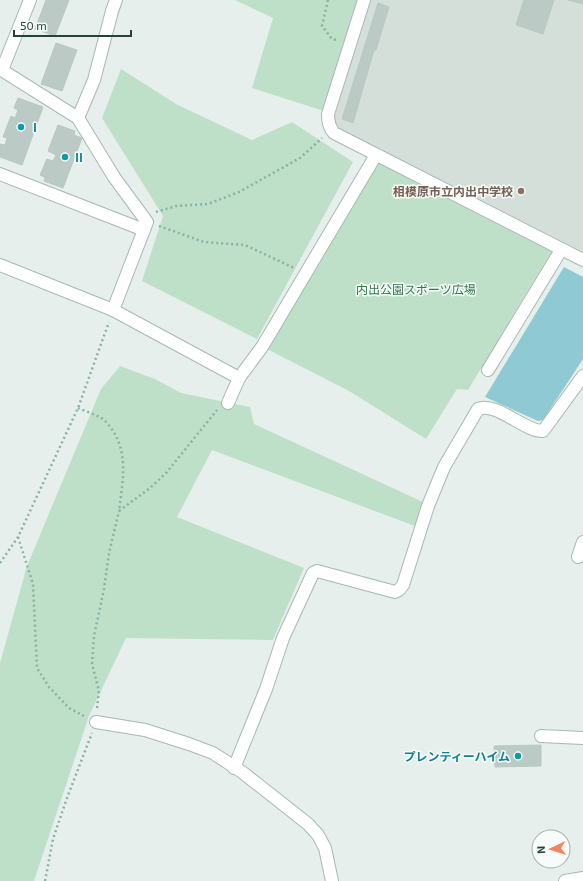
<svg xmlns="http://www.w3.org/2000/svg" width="583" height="881" font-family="'Exo 2','Noto Sans JP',sans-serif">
<rect width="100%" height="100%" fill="#e6efeb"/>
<polygon fill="#d4dfda" points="370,0 583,0 583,255 335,127 333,120"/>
<g fill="#bfe0c8">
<polygon points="235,0 358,0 324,111 252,88 273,18"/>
<polygon points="121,69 176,104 252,140 292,122 353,162 257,339 142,281 163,216 102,118"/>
<polygon points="380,160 552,251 468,390 457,389 426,439 349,391 267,349"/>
<polygon points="120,366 155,379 181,393 250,407 254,424 423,502 415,526 212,450 177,517 304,568 273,640 126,638 89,716 34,881 0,881 0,663 27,566 101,389"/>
</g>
<polygon fill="#8ec9d4" points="564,267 583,277 583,359 543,420 538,421 485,397"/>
<g fill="#bbcac4" stroke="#b8c9c2">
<polygon points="46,0 69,0 55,36 35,29"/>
<polygon points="524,0 554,0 543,34 516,25"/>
<polygon points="568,0 583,0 583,4"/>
<polygon points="378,3 389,7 376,50 374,50 353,123 342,119"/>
<polygon points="56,43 77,50 62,91 41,84"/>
<polygon points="18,98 43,107 22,165 0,157 0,144 5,145 7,138 3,137 11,116 15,118 18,110 14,108"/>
<polygon points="58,125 75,131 74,135 82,138 63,188 44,181 45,177 40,175 47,159 53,161 56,155 48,151"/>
<polygon points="541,745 541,766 495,767 494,746"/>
</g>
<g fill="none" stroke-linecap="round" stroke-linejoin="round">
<g stroke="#a8b8b2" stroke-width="14">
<g id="minor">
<path d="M364,0L328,114C328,122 329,127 334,133L583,260"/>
<polyline points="0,69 78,118 114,177 147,222 113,310"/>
<polyline points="2,70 30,0"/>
<polyline points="78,118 94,80 112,11 116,0"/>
<polyline points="0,174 144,230"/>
<polyline points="0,265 113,310 239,378"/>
<polyline points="488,370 561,250"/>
<polyline points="228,403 239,378 262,347 376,155"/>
<polyline points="578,557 583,542"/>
<polyline points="96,722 145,730 189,744 213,753 242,772 308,824 318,835 325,848 332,881"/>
<polyline points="541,736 583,738"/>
<path d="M234,768L266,689L283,638L313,573L317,571L395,592L399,590L403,585L428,506L444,467L478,409C496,401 525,432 543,431L583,376"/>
<polyline points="565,881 583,878"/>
</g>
</g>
<g stroke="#86b3a5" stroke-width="2.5" stroke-dasharray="2 3" stroke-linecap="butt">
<polyline points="328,0 322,26 332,39 337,40"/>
<polyline points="156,212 176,206 208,204 239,192 300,158 322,138"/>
<polyline points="159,226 204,242 245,245 294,268"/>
<path d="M78,408C86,412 100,415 106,422C130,448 123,479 119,511L150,488L167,472L217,410"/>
<polyline points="18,537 33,584 37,668 49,687 69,708 84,716"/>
<polyline points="0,563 18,537 78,408 109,322"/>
<polyline points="97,708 99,691 92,664 94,636 104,589 109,553 119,511"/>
<polyline points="45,881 53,839 67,798 92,733"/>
</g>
<use href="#minor" stroke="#fff" stroke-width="12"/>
</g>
<g fill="#0f9aa8" stroke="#f7fbf9" stroke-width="1.5">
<circle cx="21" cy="127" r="4"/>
<circle cx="65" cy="157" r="4"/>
<circle cx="518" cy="756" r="4"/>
</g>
<circle fill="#8d6e63" stroke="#f7fbf9" stroke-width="1.5" cx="521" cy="191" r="4"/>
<g text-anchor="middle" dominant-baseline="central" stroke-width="3" stroke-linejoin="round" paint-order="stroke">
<g font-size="12" font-weight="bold" fill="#0d838f" stroke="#f7fbf9" text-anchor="start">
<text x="29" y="127">Ⅰ</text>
<text x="73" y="157">Ⅱ</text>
<text x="510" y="756" text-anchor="end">プレンティーハイム</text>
</g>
<g font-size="12" font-weight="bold" fill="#785e54" stroke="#f7fbf9" text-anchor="end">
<text x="513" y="191">相模原市立内出中学校</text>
</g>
<g font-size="12" fill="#2d7a4b" stroke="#f7fbf9">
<text x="416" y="289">内出公園スポーツ広場</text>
</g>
</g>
<g transform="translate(551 849) rotate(266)"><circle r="19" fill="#f7fbf9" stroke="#a3b1ad"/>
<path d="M0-3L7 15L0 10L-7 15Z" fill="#f4845f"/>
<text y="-6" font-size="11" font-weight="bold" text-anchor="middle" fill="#24423a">N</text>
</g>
<path d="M14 30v6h117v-6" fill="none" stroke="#24423a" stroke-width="2"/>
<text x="20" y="30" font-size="12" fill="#24423a" stroke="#f7fbf9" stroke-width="3" paint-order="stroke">50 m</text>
</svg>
